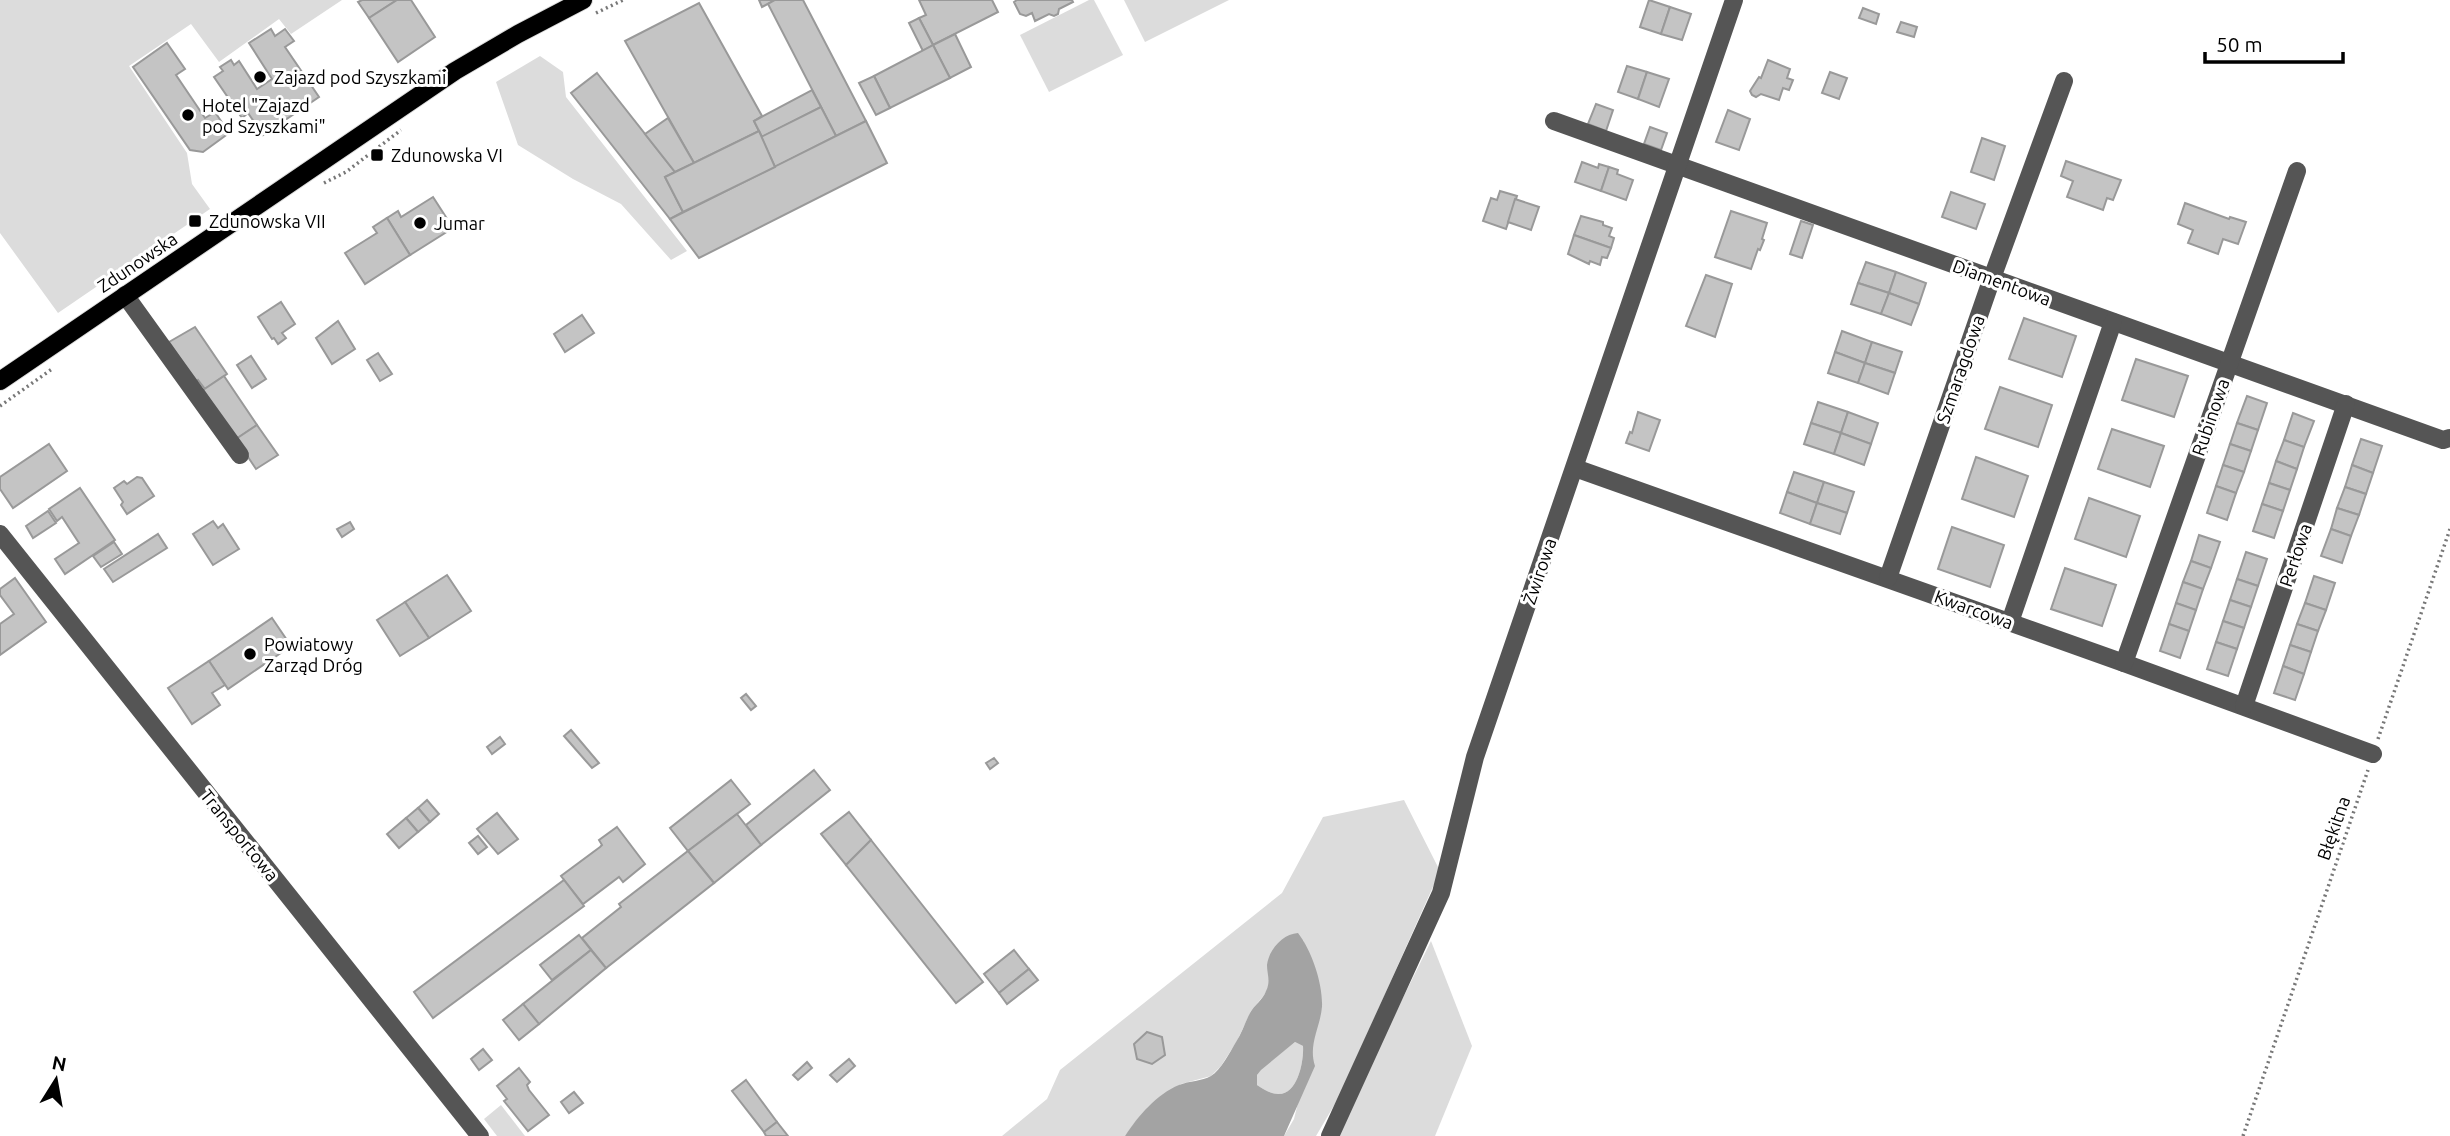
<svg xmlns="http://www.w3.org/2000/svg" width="2450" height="1136" font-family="Ubuntu,sans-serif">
<rect width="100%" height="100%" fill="#fff"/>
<g fill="#dcdcdc">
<polygon points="0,0 342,0 291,34 279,19 219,62 191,24 129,66 187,153 192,184 210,209 58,313 0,233"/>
<polygon points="1089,0 1094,0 1123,55 1049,92 1020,35"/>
<polygon points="1124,0 1229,0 1145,42"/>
<polygon points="540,56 563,72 566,97 687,251 671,260 621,204 573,179 518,145 496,82"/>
<polygon points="1404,800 1440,871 1339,1097 1316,1136 1284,1136 1294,1119 1322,1006 1318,979 1303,940 1269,975 1270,982 1265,994 1251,1011 1237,1041 1221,1066 1211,1076 1181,1084 1139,1117 1125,1136 1002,1136 1047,1099 1060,1070 1282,893 1323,817"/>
<polygon points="1431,941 1472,1046 1435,1136 1335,1136"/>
<path d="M1295,1042L1303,1046C1304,1060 1298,1095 1278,1094C1271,1094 1263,1089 1257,1085V1075L1261,1069Z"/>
<polygon points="501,1105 525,1136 497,1136 484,1119"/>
</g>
<path fill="#a3a3a3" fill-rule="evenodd" d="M1298,933C1312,951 1323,984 1322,1007C1320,1028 1308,1045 1315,1066L1284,1136H1125C1138,1116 1157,1094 1179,1085C1189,1081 1202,1081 1211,1076C1221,1070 1230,1052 1236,1042C1242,1033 1245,1022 1250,1013C1254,1005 1263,1000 1266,991C1271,981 1267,975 1267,965C1269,949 1283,934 1298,933ZM1295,1042L1303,1046C1304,1060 1298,1095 1278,1094C1271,1094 1263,1089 1257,1085V1075L1261,1070Z"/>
<g fill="#c4c4c4" stroke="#999" stroke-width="2">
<polygon points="362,0 397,0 369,18 358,2"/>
<polygon points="397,0 411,0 435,37 398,62 369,18"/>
<polygon points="759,0 775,0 762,7"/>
<polygon points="775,0 803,0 866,121 836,136 768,4"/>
<polygon points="919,0 992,0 998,12 933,45 919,18 926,15"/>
<polygon points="1017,0 1072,0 1073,2 1059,9 1058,14 1054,16 1049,14 1035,21 1032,13 1026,16 1020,14 1014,2"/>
<polygon points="1649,0 1670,7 1661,34 1640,27"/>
<polygon points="699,3 762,116 754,121 759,131 694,163 625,41"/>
<polygon points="1670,7 1691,14 1682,40 1661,34"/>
<polygon points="1863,8 1879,14 1876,24 1859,18"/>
<polygon points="919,18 933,45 923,51 909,23"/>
<polygon points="1901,22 1917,27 1914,37 1897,32"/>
<polygon points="271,29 275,36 285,29 294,41 285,47 319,97 263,135 248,113 242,118 214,77 223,71 220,67 231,60 234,65 239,61 257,89 272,79 249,43"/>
<polygon points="955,34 971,67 950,78 933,45"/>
<polygon points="167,43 185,69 176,75 205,118 215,112 229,133 203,152 190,150 133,67"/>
<polygon points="933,45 950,78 890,108 874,76"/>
<polygon points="1768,60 1790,69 1787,78 1793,80 1789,90 1783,88 1779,100 1761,94 1756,97 1752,95 1750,91 1759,77 1761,78"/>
<polygon points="1627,66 1647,72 1638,99 1618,92"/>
<polygon points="1647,72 1669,79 1659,107 1638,99"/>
<polygon points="1830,72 1847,78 1839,99 1822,93"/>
<polygon points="597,73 675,172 665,177 683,212 670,219 571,93"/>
<polygon points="874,76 890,108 876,115 859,83"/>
<polygon points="812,90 821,107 762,137 754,121"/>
<polygon points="1596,104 1613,110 1606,131 1588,124"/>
<polygon points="821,107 836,136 775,167 761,137"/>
<polygon points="1728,110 1750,119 1739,150 1716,142"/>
<polygon points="668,118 694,163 675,172 645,134"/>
<polygon points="866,121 887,163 699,258 670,219"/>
<polygon points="1650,127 1667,133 1661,150 1644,144"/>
<polygon points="759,131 775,167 683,212 665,177"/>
<polygon points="1982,138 2005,146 1994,180 1971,172"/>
<polygon points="2066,161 2121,180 2113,200 2107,198 2103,210 2067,197 2073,181 2061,176"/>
<polygon points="1582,162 1598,168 1599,164 1609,167 1601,191 1575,182"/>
<polygon points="1609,167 1618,170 1617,174 1633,180 1626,200 1601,191"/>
<polygon points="1500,191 1517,196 1506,229 1483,221 1491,198 1497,200"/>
<polygon points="1951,192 1985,204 1976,229 1942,217"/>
<polygon points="433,197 453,228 410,255 387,218 398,211 401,217"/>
<polygon points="1515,199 1539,207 1531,230 1508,222"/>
<polygon points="2185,203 2229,219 2230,217 2246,222 2238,244 2223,239 2218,254 2188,243 2193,230 2178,224"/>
<polygon points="1731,211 1767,223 1762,239 1764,240 1760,250 1758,249 1751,269 1715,257"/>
<polygon points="1581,216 1603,222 1603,225 1612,228 1609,236 1614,238 1611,248 1574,235"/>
<polygon points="387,218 410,255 365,284 345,253 377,233 373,227"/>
<polygon points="1801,221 1813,225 1802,258 1790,254"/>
<polygon points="1574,235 1611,248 1607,258 1602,257 1600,265 1590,261 1589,264 1568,254"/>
<polygon points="1866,262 1896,272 1889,293 1858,283"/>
<polygon points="1896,272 1926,283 1919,304 1889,293"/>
<polygon points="1706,275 1732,284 1715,337 1686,326"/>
<polygon points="1858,283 1889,293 1881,314 1851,304"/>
<polygon points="1889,293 1919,304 1911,325 1881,314"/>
<polygon points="281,302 295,324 282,333 286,338 278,344 274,338 272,339 258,317"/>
<polygon points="582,315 594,333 565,352 554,334"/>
<polygon points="2024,318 2076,336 2062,377 2009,359"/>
<polygon points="338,321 355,349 332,364 316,338"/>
<polygon points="195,327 227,374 205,389 198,380 196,382 169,342"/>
<polygon points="1842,331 1872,342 1865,363 1835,352"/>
<polygon points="1872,342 1902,352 1895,373 1865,363"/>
<polygon points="1835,352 1865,363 1858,383 1828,373"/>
<polygon points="378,353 392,374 380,381 367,360"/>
<polygon points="251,356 266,379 252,388 237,365"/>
<polygon points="2136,359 2188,376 2174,417 2122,400"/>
<polygon points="1865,363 1895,373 1888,394 1858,383"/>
<polygon points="224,376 257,425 236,439 203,390"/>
<polygon points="2000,387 2052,405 2038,447 1985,429"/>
<polygon points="2247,396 2267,403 2258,430 2237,423"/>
<polygon points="1818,402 1848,412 1841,433 1811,423"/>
<polygon points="1638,412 1660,420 1649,451 1626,443 1630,432 1632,433"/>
<polygon points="1848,412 1878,423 1871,444 1841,433"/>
<polygon points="2293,413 2314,421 2304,447 2284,440"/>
<polygon points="1811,423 1841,433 1834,454 1804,444"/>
<polygon points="2237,423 2258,430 2251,451 2230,444"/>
<polygon points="257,425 278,455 256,469 236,439"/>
<polygon points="2112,429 2164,446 2150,487 2098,469"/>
<polygon points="1841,433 1871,444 1864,465 1834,454"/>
<polygon points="2361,439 2382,446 2373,473 2352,465"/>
<polygon points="2284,440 2304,447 2297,469 2276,461"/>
<polygon points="49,444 67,471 13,508 0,489 0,477"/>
<polygon points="2230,444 2251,451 2244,472 2223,465"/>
<polygon points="1976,457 2028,476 2014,517 1962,499"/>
<polygon points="2276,461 2297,469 2290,490 2269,483"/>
<polygon points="2223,465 2244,472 2236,493 2216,486"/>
<polygon points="2352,465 2373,473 2366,494 2345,487"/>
<polygon points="1794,472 1824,482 1817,503 1787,492"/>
<polygon points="137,477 142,478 154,496 127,514 121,505 123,502 114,488 124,481 127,484"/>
<polygon points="1824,482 1854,492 1847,513 1817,503"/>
<polygon points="2269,483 2290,490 2283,511 2262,504"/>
<polygon points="2216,486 2236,493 2227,520 2207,513"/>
<polygon points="2345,487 2366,494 2359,515 2337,508"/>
<polygon points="80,488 115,540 65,574 55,559 79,543 62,517 57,521 49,509"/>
<polygon points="1787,492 1817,503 1810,524 1780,513"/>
<polygon points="2089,498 2140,516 2126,557 2075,539"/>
<polygon points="1817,503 1847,513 1840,534 1810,524"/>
<polygon points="2262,504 2283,511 2274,538 2253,531"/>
<polygon points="2337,508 2359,515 2351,536 2331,529"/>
<polygon points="48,511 56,523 33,538 26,526"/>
<polygon points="213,521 218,528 223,524 239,549 213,565 193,534"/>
<polygon points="350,522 354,529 342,537 337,529"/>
<polygon points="1952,527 2004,545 1990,587 1938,569"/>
<polygon points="2331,529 2351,536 2342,563 2321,556"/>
<polygon points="158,534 167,548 113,582 104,569"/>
<polygon points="2199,535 2220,542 2211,568 2191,561"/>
<polygon points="114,542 122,554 101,567 93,556"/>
<polygon points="2246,552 2267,559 2258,586 2237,579"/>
<polygon points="2191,561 2211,568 2203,589 2183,582"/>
<polygon points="2065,568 2116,585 2102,626 2051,609"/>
<polygon points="447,575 471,611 429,638 405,602"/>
<polygon points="2314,576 2335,583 2326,610 2305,603"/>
<polygon points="15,578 46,622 0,655 0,624 14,614 0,595 0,589"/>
<polygon points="2237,579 2258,586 2251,607 2230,600"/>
<polygon points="2183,582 2203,589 2196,610 2176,603"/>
<polygon points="2230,600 2251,607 2244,628 2223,621"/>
<polygon points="405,602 429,638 400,656 377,620"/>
<polygon points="2176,603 2196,610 2189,631 2169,624"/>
<polygon points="2305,603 2326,610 2318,631 2297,624"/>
<polygon points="272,618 291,646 228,689 209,661"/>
<polygon points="2223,621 2244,628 2237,649 2216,642"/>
<polygon points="2169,624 2189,631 2180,658 2160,651"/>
<polygon points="2297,624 2318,631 2311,652 2290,645"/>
<polygon points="2216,642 2237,649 2228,676 2207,669"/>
<polygon points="2290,645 2311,652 2304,674 2283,666"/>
<polygon points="209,661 225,685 212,693 220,705 192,724 168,688"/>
<polygon points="2283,666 2304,674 2295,700 2274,693"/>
<polygon points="746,694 756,706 751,710 741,698"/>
<polygon points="571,730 599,763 592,768 564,736"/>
<polygon points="500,737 505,744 492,754 487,747"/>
<polygon points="994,758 998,763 990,769 986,763"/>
<polygon points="814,770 830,790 761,845 746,825"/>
<polygon points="731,780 750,804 688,851 670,828"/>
<polygon points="427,800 439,814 430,822 418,808"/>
<polygon points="418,808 430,822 418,832 406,818"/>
<polygon points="849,812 871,840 846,865 821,834"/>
<polygon points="497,813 518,839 498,854 477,829"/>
<polygon points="737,814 761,845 714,883 688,851"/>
<polygon points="406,818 418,832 399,848 387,834"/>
<polygon points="617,827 645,864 623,882 619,877 583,904 561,876 600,847 602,845 599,840"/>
<polygon points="478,836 487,847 478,854 469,843"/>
<polygon points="871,840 983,982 956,1003 846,865"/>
<polygon points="688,851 714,883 606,968 582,938 621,907 619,904"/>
<polygon points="564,880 584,906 433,1018 414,992"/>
<polygon points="579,935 591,950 552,980 540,965"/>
<polygon points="591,950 606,968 539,1024 523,1004"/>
<polygon points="1014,950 1029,969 999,993 984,974"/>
<polygon points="1029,969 1038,980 1007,1004 999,993"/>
<polygon points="523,1004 539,1024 519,1040 503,1020"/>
<polygon points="1147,1032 1162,1037 1165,1055 1152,1064 1137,1059 1134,1044"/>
<polygon points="483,1049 492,1060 479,1070 471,1059"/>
<polygon points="849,1059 855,1066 837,1082 830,1075"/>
<polygon points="807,1062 812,1068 798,1080 793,1075"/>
<polygon points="519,1068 530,1082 527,1085 529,1090 549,1115 528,1131 504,1101 507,1099 497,1086"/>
<polygon points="746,1080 777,1122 764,1132 732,1091"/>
<polygon points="574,1092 583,1103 569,1113 561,1102"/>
<polygon points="777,1122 788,1136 766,1136 764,1132"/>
</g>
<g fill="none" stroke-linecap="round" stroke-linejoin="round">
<g stroke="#dbdbdb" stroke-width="20">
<polyline id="major" points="0,381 455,71 518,34 583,0"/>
</g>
<g stroke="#777" stroke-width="3.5" stroke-dasharray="2 3.5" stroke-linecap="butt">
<polyline points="596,13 623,0"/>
<polyline points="324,183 346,172 401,130"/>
<polyline points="0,406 52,369"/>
<polyline points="2378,739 2450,529"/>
<polyline points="2243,1136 2368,770"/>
</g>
<g stroke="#555" stroke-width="18">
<polyline points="1554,121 2443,440 2450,438"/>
<polyline points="125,295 240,455"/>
<polyline points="1575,468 2124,663 2373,754"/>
<polyline points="0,534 480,1136"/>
<polyline points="1888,578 1992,278 2064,81"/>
<polyline points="2010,622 2113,322"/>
<polyline points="2124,663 2297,171"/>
<polyline points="2244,706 2346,404"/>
<polyline points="1330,1136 1441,893 1475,757 1734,0"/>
</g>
<use href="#major" stroke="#000" stroke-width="18"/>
</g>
<g fill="#000" stroke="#fff" stroke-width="2.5">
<circle cx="260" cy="77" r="7"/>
<circle cx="188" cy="115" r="7"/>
<rect x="370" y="148" width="14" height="14" rx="3.5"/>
<rect x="188" y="214" width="14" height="14" rx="3.5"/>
<circle cx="420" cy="223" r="7"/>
<circle cx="250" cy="654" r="7"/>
</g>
<g text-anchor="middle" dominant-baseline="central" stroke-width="6" stroke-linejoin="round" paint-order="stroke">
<g font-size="18" fill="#000" stroke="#fff" text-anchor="start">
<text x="274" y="77">Zajazd pod Szyszkami</text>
<text x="202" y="105">Hotel "Zajazd<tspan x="202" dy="21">pod Szyszkami"</tspan></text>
<text x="391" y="155">Zdunowska VI</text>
<text x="209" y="221">Zdunowska VII</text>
<text x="434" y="223">Jumar</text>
<text x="264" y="644">Powiatowy<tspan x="264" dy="21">Zarząd Dróg</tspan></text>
</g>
<g font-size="18" fill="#000" stroke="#fff">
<text transform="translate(137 262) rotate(-34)">Zdunowska</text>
<text transform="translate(2002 282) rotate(20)">Diamentowa</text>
<text transform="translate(1960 369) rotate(-71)">Szmaragdowa</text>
<text transform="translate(2210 417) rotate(-71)">Rubinowa</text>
<text transform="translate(2295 555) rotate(-71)">Perłowa</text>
<text transform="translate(1539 571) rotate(-71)">Żwirowa</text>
<text transform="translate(1974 609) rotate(20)">Kwarcowa</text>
<text transform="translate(2333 828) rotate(-71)">Błękitna</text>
<text transform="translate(240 835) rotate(51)">Transportowa</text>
</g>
</g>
<g transform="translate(56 1080) rotate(11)" stroke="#ffffff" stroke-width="5" paint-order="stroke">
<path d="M0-5L12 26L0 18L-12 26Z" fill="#000000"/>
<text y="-10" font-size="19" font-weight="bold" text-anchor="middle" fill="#000000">N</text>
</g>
<path d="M2205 52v10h138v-10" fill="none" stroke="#000000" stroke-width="3.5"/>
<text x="2216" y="52" font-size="21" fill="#000000" stroke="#ffffff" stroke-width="5" paint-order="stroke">50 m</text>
</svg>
